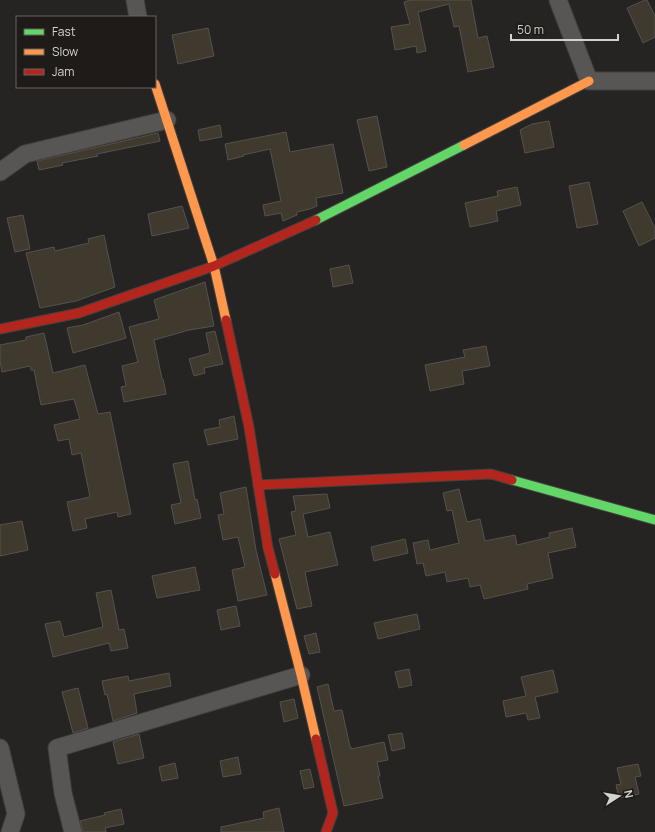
<svg xmlns="http://www.w3.org/2000/svg" width="655" height="832" font-family="Manrope,sans-serif">
<rect width="100%" height="100%" fill="#262422"/>
<g fill="#40392e" stroke="#545250">
<polygon points="410,0 471,0 478,38 487,36 494,67 468,72 459,26 454,27 449,4 418,12 426,51 417,53 416,46 395,50 391,27 410,24 404,2"/>
<polygon points="645,0 647,0 655,16 655,37 643,43 627,8"/>
<polygon points="208,28 214,56 178,64 172,35"/>
<polygon points="377,116 387,167 369,171 357,120"/>
<polygon points="549,121 554,147 525,153 520,130 532,124"/>
<polygon points="220,125 222,137 200,141 198,130"/>
<polygon points="286,132 290,152 333,144 343,193 316,198 317,206 310,209 297,212 297,215 283,221 281,213 265,216 263,205 281,201 270,149 243,155 244,156 228,160 225,144"/>
<polygon points="158,133 160,141 97,154 98,156 62,163 63,165 39,170 37,161"/>
<polygon points="589,182 598,224 577,228 569,186"/>
<polygon points="517,187 521,205 496,211 498,221 470,227 465,203 498,196 497,191"/>
<polygon points="642,202 655,228 655,238 639,246 623,211"/>
<polygon points="182,206 189,228 152,236 148,214"/>
<polygon points="23,215 30,249 15,252 7,218"/>
<polygon points="104,235 115,287 76,301 40,308 26,253 54,247 55,251 89,243 88,239"/>
<polygon points="349,265 353,283 333,287 330,269"/>
<polygon points="205,282 214,326 189,330 154,340 162,379 163,379 166,394 124,402 121,387 126,386 122,366 138,362 129,327 159,319 154,300"/>
<polygon points="119,312 126,338 73,353 67,328 83,325"/>
<polygon points="215,331 223,364 204,368 205,373 194,376 189,359 210,353 206,333"/>
<polygon points="44,333 53,373 85,365 98,414 110,412 131,514 118,517 117,512 85,519 87,528 73,531 67,502 90,497 81,453 72,455 69,439 58,441 54,425 80,419 74,399 41,405 34,370 31,370 30,366 2,372 0,361 0,345 26,340 26,337"/>
<polygon points="486,346 490,366 462,371 464,384 430,391 425,365 465,357 463,350"/>
<polygon points="234,416 238,439 208,445 204,430 220,427 219,420"/>
<polygon points="188,461 195,500 197,499 201,518 175,524 171,505 181,503 173,464"/>
<polygon points="246,487 256,550 267,595 238,601 232,570 245,567 238,537 223,540 218,515 224,514 220,493"/>
<polygon points="459,489 467,522 480,519 485,541 515,535 517,545 550,537 549,533 572,528 576,547 548,553 553,578 527,584 528,589 484,599 480,585 470,587 468,578 447,582 445,572 426,576 423,563 417,564 413,543 428,540 430,550 459,543 452,510 447,511 443,493"/>
<polygon points="327,494 330,508 303,514 308,537 330,532 338,565 305,572 312,606 297,609 279,539 296,535 291,512 296,511 293,496"/>
<polygon points="22,521 28,550 0,556 0,525"/>
<polygon points="405,539 408,553 374,561 371,547"/>
<polygon points="195,567 200,590 157,598 152,576"/>
<polygon points="111,590 119,630 124,629 128,648 111,651 109,643 53,657 45,624 60,621 64,637 103,627 96,593"/>
<polygon points="236,606 240,626 221,630 217,610"/>
<polygon points="417,614 420,629 378,639 374,623"/>
<polygon points="316,633 320,652 309,654 304,636"/>
<polygon points="409,669 412,685 399,688 395,672"/>
<polygon points="553,670 558,692 535,697 540,718 528,720 526,713 506,717 503,701 526,696 521,677"/>
<polygon points="169,673 171,686 134,694 137,713 113,721 107,694 105,695 102,681 128,676 129,681"/>
<polygon points="328,684 334,711 342,710 350,747 351,747 351,749 384,742 388,760 377,762 380,776 378,776 383,798 344,806 317,687"/>
<polygon points="78,688 88,728 73,733 62,692"/>
<polygon points="294,699 298,718 284,722 280,702"/>
<polygon points="402,733 405,748 392,751 388,735"/>
<polygon points="139,734 144,758 118,764 113,742"/>
<polygon points="238,757 241,774 223,777 220,761"/>
<polygon points="175,763 178,778 162,781 159,767"/>
<polygon points="638,764 641,776 635,777 639,794 619,798 616,785 621,784 617,768"/>
<polygon points="310,769 314,787 304,789 300,771"/>
<polygon points="279,808 284,832 221,832 221,827 264,818 263,812"/>
<polygon points="121,809 124,824 105,828 106,832 83,832 80,821 105,815 104,813"/>
</g>
<g fill="none" stroke-linecap="round" stroke-linejoin="round">
<g stroke="#42403f" stroke-width="19">
<g id="street">
<polyline points="135,0 138,17"/>
<polyline points="558,0 589,81 655,81"/>
<polyline points="0,172 25,154 167,120"/>
<polyline points="0,748 16,814 10,832"/>
<polyline points="73,832 63,793 57,748 301,675"/>
</g>
</g>
<g stroke="#42403f" stroke-width="11">
<g id="fast">
<polyline points="316,220 464,145"/>
<polyline points="512,480 655,520"/>
</g>
</g>
<g stroke="#42403f" stroke-width="11">
<g id="slow">
<polyline points="155,84 214,266 226,320"/>
<polyline points="464,145 589,81"/>
<polyline points="275,574 301,675 316,739"/>
</g>
</g>
<g stroke="#42403f" stroke-width="11">
<g id="jam">
<polyline points="226,320 249,427 268,548 275,574"/>
<polyline points="0,329 79,313 214,266 316,220"/>
<polyline points="258,485 491,474 512,480"/>
<polyline points="316,739 333,813 326,832"/>
</g>
</g>
<use href="#street" stroke="#575654" stroke-width="17"/>
<use href="#fast" stroke="#63d668" stroke-width="9"/>
<use href="#slow" stroke="#ff974d" stroke-width="9"/>
<use href="#jam" stroke="#b3261e" stroke-width="9"/>
</g>
<rect x="16" y="16" width="140" height="72" fill="#1e1b18" stroke="#666461"/>
<rect x="24" y="29" width="20" height="6" fill="#63d668" stroke="#666461"/>
<text x="52" y="36" font-size="12" fill="#d3d2cf">Fast</text>
<rect x="24" y="49" width="20" height="6" fill="#ff974d" stroke="#666461"/>
<text x="52" y="56" font-size="12" fill="#d3d2cf">Slow</text>
<rect x="24" y="69" width="20" height="6" fill="#b3261e" stroke="#666461"/>
<text x="52" y="76" font-size="12" fill="#d3d2cf">Jam</text>
<g transform="translate(619 796) rotate(78)" stroke="#1e1b18" stroke-width="3" paint-order="stroke">
<path d="M0-3L7 15L0 10L-7 15Z" fill="#d3d2cf"/>
<text y="-6" font-size="11" font-weight="bold" text-anchor="middle" fill="#d3d2cf">N</text>
</g>
<path d="M511 34v6h107v-6" fill="none" stroke="#d3d2cf" stroke-width="2"/>
<text x="517" y="34" font-size="12" fill="#d3d2cf" stroke="#1e1b18" stroke-width="3" paint-order="stroke">50 m</text>
</svg>
